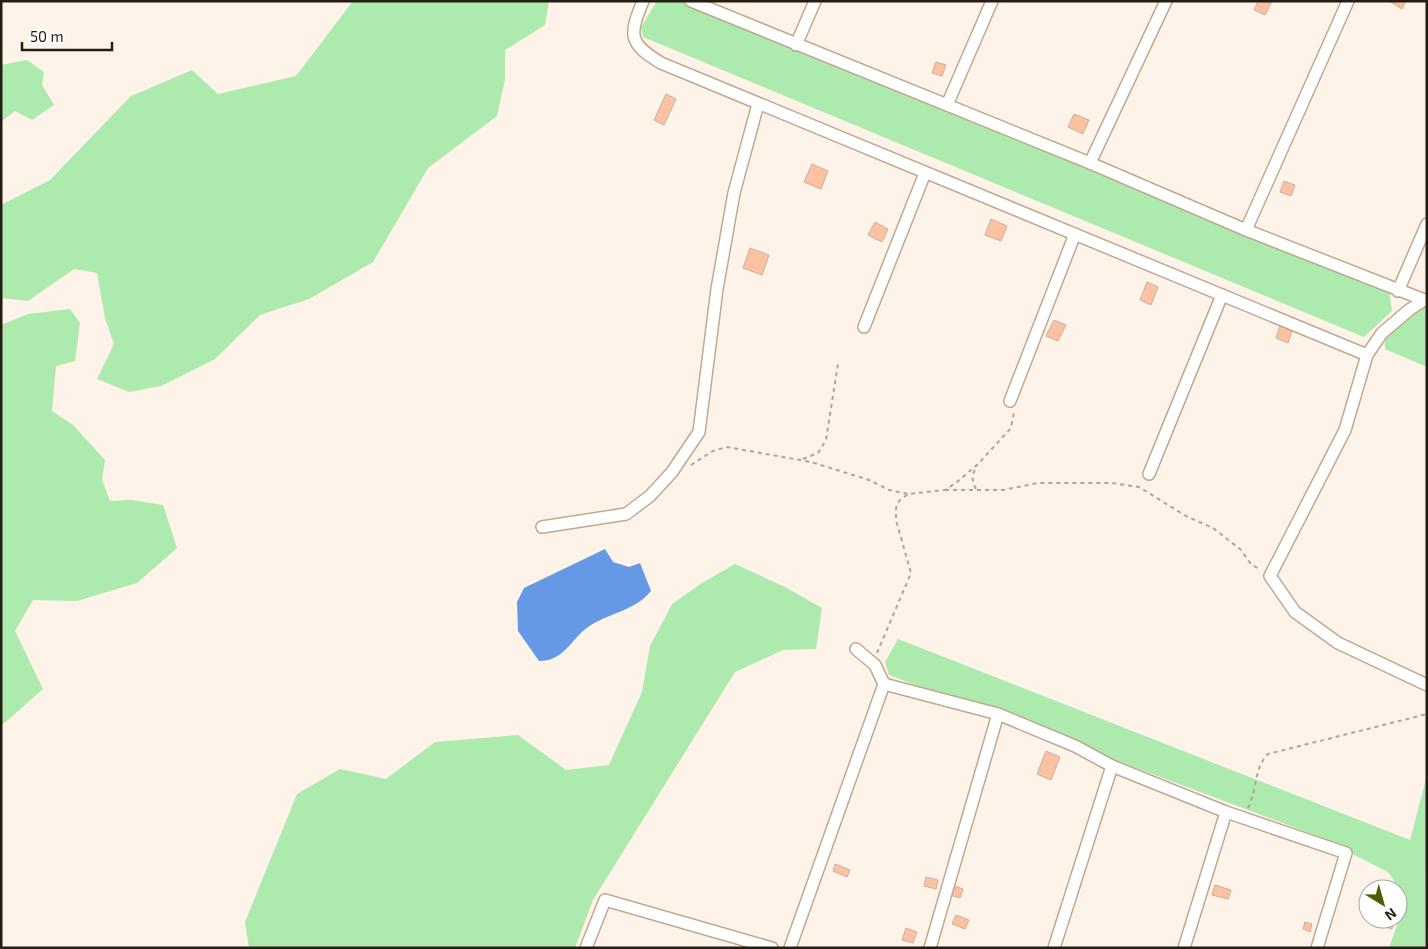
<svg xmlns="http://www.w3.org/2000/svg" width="1428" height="949" font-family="'Exo 2',sans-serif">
<rect width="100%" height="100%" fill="#fef3e8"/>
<g fill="#adeaae">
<polygon points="353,1 549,1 545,25 505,50 505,80 497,116 428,168 373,262 309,299 260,315 215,359 161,386 129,392 97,379 114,344 105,318 97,273 74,269 28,301 1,298 1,205 50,180 131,96 192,70 218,94 296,76"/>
<polygon points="657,1 686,1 1389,291 1392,311 1364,337 643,37 641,27"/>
<polygon points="27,60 44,72 42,85 54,105 32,120 15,111 1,122 1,65"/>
<polygon points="1416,308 1427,308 1427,367 1385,349 1385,336"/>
<polygon points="70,309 80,323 75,361 56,366 52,411 73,425 105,460 102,480 110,501 132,500 163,505 177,548 137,583 77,601 33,600 15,631 43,689 1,726 1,325 28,314"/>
<polygon points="735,564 785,587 822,608 816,649 783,650 735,672 593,900 575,948 249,948 245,922 297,794 340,769 386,779 435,742 518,735 566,770 609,765 642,692 650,646 672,604 702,583"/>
<polygon points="898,639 1410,840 1427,775 1425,948 1389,948 1406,899 1388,872 1317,836 889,675 885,662"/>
</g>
<path fill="#6599e6" d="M605,549L613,562L629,567L640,563L651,591C634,611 612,612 591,625C571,637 566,661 539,661L518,631L517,602L524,588Z"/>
<g fill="#fac2a3" stroke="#cead9c">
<polygon points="1258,1 1272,1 1265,15 1254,10"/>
<polygon points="1389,1 1406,1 1402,9"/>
<polygon points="936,62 946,65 942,76 932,73"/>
<polygon points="666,94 676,99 664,125 654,120"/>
<polygon points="1074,114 1089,120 1083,134 1068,127"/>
<polygon points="812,164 828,171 821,189 804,182"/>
<polygon points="1284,181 1295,185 1291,196 1280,192"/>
<polygon points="991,219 1007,226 1001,241 985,235"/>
<polygon points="875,222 888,229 882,242 868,235"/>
<polygon points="750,248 769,255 762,275 743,268"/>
<polygon points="1147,282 1158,287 1151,305 1140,300"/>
<polygon points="1054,320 1066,325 1058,341 1046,336"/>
<polygon points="1280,326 1292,331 1288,343 1276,338"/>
<polygon points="1046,751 1060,757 1051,780 1037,774"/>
<polygon points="835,864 850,870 847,877 833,871"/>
<polygon points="926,877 938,880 936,889 924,886"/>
<polygon points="953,885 963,889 960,898 950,895"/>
<polygon points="1215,885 1231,890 1228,899 1212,895"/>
<polygon points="956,915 969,920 965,929 952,924"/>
<polygon points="1382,919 1396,919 1392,929 1380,925"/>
<polygon points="1305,922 1312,924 1310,932 1303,929"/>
<polygon points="906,928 917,932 913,943 902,940"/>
</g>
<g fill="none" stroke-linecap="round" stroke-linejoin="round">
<g stroke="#c1a88f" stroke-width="14">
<g id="street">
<path d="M643,1C629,35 628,43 661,63L1367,355"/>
<polyline points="691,1 1090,163 1246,230 1427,301"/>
<polyline points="796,45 815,1"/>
<polyline points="947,105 992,1"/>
<polyline points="1090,163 1166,1"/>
<polyline points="1246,230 1348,1"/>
<polyline points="1398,291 1427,224"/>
<polyline points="1424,300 1409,310 1382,333 1367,355 1345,430 1270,576 1295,612 1338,643 1427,685"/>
<polyline points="864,327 925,173"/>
<polyline points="1010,401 1075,234"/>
<polyline points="1149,474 1222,295"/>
<polyline points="542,527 626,514 650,496 672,472 699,432 717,289 734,193 758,104"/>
<polyline points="856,649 875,665 884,684 998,714 1075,746 1112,766 1226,812 1346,853 1317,948"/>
<polyline points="586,948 605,900 772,948"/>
<polyline points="790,948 884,684"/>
<polyline points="930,948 998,714"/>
<polyline points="1054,948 1112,766"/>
<polyline points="1184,948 1226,812"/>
</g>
</g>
<g stroke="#afa59a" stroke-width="2" stroke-dasharray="4 4" stroke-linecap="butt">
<polyline points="803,459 818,453 826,440 838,364"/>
<polyline points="691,465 713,451 727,447 811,462 869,480 889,490 908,494"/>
<path d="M976,489C971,480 972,474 977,466"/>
<polyline points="945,490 1003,490 1038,483 1112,483 1139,487 1186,516 1213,528 1240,549 1251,564 1259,569"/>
<polyline points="877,653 911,573 896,520 896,508 899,501 908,494 945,490 957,482 978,464 1011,428 1014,412"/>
<path d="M1248,808C1257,790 1254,768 1268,754L1427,714"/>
</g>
<use href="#street" stroke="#fff" stroke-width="11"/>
</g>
<rect width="1428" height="949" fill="none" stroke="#251c12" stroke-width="5"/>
<g transform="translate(1383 904) rotate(143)"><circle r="24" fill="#ffffff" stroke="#a8a4a0"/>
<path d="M0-4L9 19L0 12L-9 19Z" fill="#4f6004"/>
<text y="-8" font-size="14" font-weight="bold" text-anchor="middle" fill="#251c12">N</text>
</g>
<path d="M22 42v8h90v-8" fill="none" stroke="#251c12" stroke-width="2.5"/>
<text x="30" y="42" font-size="15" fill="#251c12" stroke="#ffffff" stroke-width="4" paint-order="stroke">50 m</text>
</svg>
